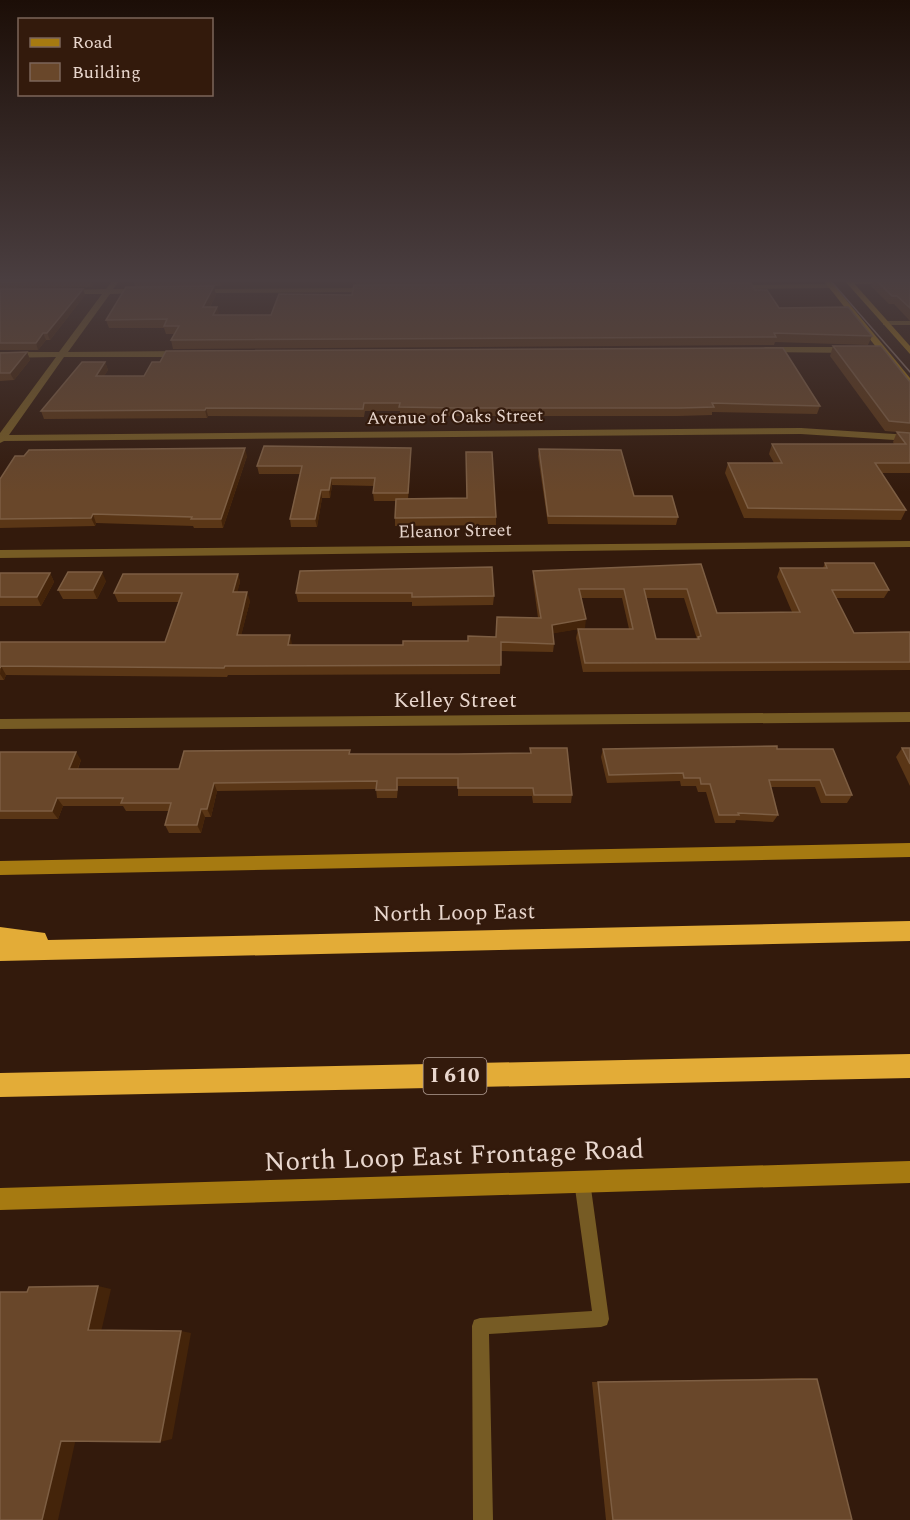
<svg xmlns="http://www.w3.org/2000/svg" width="910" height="1520" font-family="Spectral,serif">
<rect width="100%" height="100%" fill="#331a0c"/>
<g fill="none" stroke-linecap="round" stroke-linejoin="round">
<polygon fill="#765b24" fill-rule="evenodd" points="582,1173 587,1176 590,1181 609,1319 607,1325 601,1327 489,1334 493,1520 473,1520 472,1326 474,1320 480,1318 592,1311 574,1181 577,1176"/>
<g fill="#765b24" fill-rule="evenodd">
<polygon points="113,280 120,280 113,289 144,289 148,291 144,293 110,294 68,352 184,351 188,354 184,357 64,357 9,435 801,428 910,435 910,441 801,434 4,441 0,443 0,433 56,357 0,358 0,352 59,352 102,294 63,294 60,290 106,289"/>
<polygon points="849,280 910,280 910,284 846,284"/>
<polygon points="831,284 834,288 735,289 731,287 735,285"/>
<polygon points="372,288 375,292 195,293 191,291 195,289"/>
<rect x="883" y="321" width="27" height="4"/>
<polygon points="766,347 853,347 857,350 853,353 763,352 763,348"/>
<polygon points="910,541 910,547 0,558 0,550"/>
<polygon points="910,712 910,722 0,729 0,719"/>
</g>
<g fill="#a67a11" fill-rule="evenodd">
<polygon points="823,280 830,280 910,378 910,387 907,386"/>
<polygon points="844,280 851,280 910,346 910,354"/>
<polygon points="910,843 910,857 0,875 0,861"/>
<polygon points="910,1161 910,1183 0,1210 0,1188"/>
</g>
<g fill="#e3ac37" fill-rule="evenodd">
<polygon points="910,921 910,941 0,961 0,927 45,933 48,940"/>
<polygon points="910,1054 910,1078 0,1097 0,1073"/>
</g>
<polyline stroke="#8b756a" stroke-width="1.5" points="830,280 910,372"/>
</g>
<g fill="#5a3616" fill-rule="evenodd">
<polygon points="0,280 97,280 92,287 0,288"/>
<polygon points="133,280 224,280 221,286 135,287"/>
<polygon points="356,280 744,280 743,282 356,285"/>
<polygon points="874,280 910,280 910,321 894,304 889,304 871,286"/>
<polygon points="0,289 83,289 85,295 50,340 46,340 38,350 0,350"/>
<polygon points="755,290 779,308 872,336 868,345 775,342 774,345 173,349 171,340 174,334 166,334 164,328 109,328 106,320 216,295 210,307 217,307 219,315 271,315 352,295"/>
<polygon points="833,346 910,382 910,473 882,473 906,510 901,520 744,518 725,473 728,463 774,463 769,454 772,444 894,444 893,442 897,432 898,432 885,431 830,356"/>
<polygon points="27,352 30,360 14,380 0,381 0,353"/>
<polygon points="105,362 108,370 104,376 820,406 817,414 712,412 712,415 678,416 457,416 400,415 400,411 365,411 364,417 208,416 207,418 44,419 41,411"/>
<polygon points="411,448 411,456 408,499 496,517 496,525 395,526 395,518 396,501 374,501 373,493 374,486 332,485 330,498 322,498 317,527 291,527 290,519 300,474 259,474 257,466"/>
<polygon points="539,449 634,496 678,517 676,525 548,524 538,456"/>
<polygon points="247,456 223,528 194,528 193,526 96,523 95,526 0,528 0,479"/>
<path d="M825,563L889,590L884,598H836L854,633L910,632V670L583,672L576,638L578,629L553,633L554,644L553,652L501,651L500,674L228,675L227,677L6,675L4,680H0V642H165L179,602H118L114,593L238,574L240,582L237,592L250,601L241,635L292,644L291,645H403L468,641L496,637L538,618L533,580V571L701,564L717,613L792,612L777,577L780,568H823ZM581,598H622L629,629H578L585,628ZM646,598H684L697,639H656Z"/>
<polygon points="300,571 494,596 493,605 412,606 412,602 298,602 296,593"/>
<polygon points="0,573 50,573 54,582 41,606 0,606"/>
<polygon points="106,581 97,599 63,599 58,590"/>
<polygon points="530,748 572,795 571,803 533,803 532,796 458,796 458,786 398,786 397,798 377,798 376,789 217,791 211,817 205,817 201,833 169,833 165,825 169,811 126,811 123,806 63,806 58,819 0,819 0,752 81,760 78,769 179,769 350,750 350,754 458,754 530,753"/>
<polygon points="902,748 910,748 910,786 896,757"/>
<polygon points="603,749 777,749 852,795 847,803 821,803 815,787 771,787 778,815 773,822 736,820 735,823 715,823 706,792 698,792 696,786 681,786 680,781 607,783 601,757"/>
<polygon points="802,1378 817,1379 852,1520 606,1520 592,1382"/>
</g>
<g fill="#44240a">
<polygon points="90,280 97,280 92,287"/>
<polygon points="219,280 224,280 221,286"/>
<polygon points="214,286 216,295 205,315 203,307"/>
<polygon points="83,289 85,295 50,340 47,333"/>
<polygon points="217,307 219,315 213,315"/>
<polygon points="43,333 46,340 38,350 36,343"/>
<polygon points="27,352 30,360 14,380 10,373"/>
<polygon points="105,362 108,370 99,384 96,376"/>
<polygon points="206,408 208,416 207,418 205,410"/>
<polygon points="245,448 247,456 223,528 221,519"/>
<polygon points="411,448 411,456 408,501 408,493"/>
<polygon points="331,478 332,485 330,498 329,490"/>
<polygon points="321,490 322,498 317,527 315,519"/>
<polygon points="93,514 96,523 95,526 91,518"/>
<polygon points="102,572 106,581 97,599 93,590"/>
<polygon points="50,573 54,582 41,606 37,597"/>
<polygon points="238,574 240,582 235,601 233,592"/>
<polygon points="247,592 250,601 239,644 237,635"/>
<polygon points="586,619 585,628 550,634 552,625"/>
<polygon points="290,635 292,644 290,654 288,645"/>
<polygon points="1,666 6,675 4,680 0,674"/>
<polygon points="76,752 81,760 74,777 69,769"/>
<polygon points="214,783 217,791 211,817 207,809"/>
<polygon points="57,798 63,806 58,819 52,811"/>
<polygon points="201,809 205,817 201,833 197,825"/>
<polygon points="98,1286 111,1289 101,1332 88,1330"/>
<polygon points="181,1331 191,1333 172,1439 160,1442"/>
<polygon points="76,1438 58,1520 42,1520 61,1441"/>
</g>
<g fill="#69472a" stroke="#7d5e43" stroke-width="1.5" fill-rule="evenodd">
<polygon points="0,280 90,280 0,282"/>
<polygon points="876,280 910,280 910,308 897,296 892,296"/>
<polygon points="751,283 755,290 767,290 779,308 848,307 872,336 774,333 776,337 171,340 179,326 164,326 167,319 106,320 126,287 214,286 203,307 217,307 213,315 271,315 279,294 352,295 354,285"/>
<polygon points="0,289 83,289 47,333 43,333 36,343 0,343"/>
<polygon points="833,346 881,346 910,382 910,423 889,421"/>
<polygon points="783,348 820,406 712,403 714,407 680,408 457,408 399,407 400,403 364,403 363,409 206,408 205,410 41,411 82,362 105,362 96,376 144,376 152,362 160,362 166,351"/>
<polygon points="27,352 10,373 0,373 0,353"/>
<polygon points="897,432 910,433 910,463 875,463 906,510 748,508 728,463 782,463 772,444 906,444"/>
<polygon points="264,446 411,448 408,493 373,493 375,478 331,478 329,490 321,490 315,519 290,519 302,466 257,466"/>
<polygon points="245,448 221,519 191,519 192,517 93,514 91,518 0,519 0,479 15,456 24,456 29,450"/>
<polygon points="539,449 621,450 634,496 672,496 678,517 548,516"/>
<polygon points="466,452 492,452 496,517 395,518 396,499 467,498"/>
<path d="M825,563H874L889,590H832L854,633L910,632V662L585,663L578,629H633L624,589H579L586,619L552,625L554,644L501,642V665L225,666L224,668L1,666L0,668V642H165L182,593H114L123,574H238L233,592H247L237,635H290L288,645H403V641H468V636L496,637L497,617L541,618L533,571L701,564L717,613L800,612L780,568H827ZM644,589H687L701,636L698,637L699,639H656Z"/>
<polygon points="492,567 494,596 412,597 412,593 296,593 300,571"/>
<polygon points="68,572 102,572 93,590 58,590"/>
<polygon points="0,573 50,573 37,597 0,597"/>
<polygon points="777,746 777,749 833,749 852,795 826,795 820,780 769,780 778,815 738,813 739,815 719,815 710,784 701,784 700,778 684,778 683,773 609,775 603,749"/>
<polygon points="530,748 567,748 572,795 534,795 533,788 458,788 458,778 397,778 397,790 376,790 377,781 214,783 207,809 201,809 197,825 165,825 171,803 121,803 123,798 57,798 52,811 0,811 0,752 76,752 69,769 179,769 184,751 350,750 349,754 458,754 531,753"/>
<polygon points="902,748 910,748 910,764"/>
<polygon points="98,1286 88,1330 181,1331 160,1442 61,1441 42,1520 0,1520 0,1292 27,1292 29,1287"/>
<polygon points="817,1379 852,1520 613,1520 598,1382"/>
</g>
<linearGradient id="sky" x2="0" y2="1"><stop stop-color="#1c0e07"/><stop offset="0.57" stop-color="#4a3e40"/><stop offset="1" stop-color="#4a3e40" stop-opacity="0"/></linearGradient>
<rect width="910" height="492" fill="url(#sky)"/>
<g text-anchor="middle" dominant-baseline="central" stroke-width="4.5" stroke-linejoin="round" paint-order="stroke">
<g font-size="18" fill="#e9d7ce" stroke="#331a0c">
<text transform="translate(455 417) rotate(-1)">Avenue of Oaks Street</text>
<text transform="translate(455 531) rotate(-1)">Eleanor Street</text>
</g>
<rect fill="#331a0c" stroke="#b29e94" stroke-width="1.5" x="423.5" y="1058" width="63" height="36" rx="4.5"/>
<g font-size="21" font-weight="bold" fill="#e9d7ce">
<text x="455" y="1076">I 610</text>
</g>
<g font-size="22" fill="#e9d7ce" stroke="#331a0c">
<text x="455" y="700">Kelley Street</text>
<text transform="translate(454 913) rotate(-1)">North Loop East</text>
</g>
<g font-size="27" fill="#e9d7ce" stroke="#331a0c">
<text transform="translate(454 1156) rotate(-2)">North Loop East Frontage Road</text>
</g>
</g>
<rect x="18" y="18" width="195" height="78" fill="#331a0c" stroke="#7c665a" stroke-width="1.5"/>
<rect x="30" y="38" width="30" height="9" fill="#a67a11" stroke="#7c665a" stroke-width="1.5"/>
<text x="72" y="48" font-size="18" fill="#e9d7ce">Road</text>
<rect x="30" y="63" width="30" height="18" fill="#69472a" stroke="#7c665a" stroke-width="1.5"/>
<text x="72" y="78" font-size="18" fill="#e9d7ce">Building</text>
</svg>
